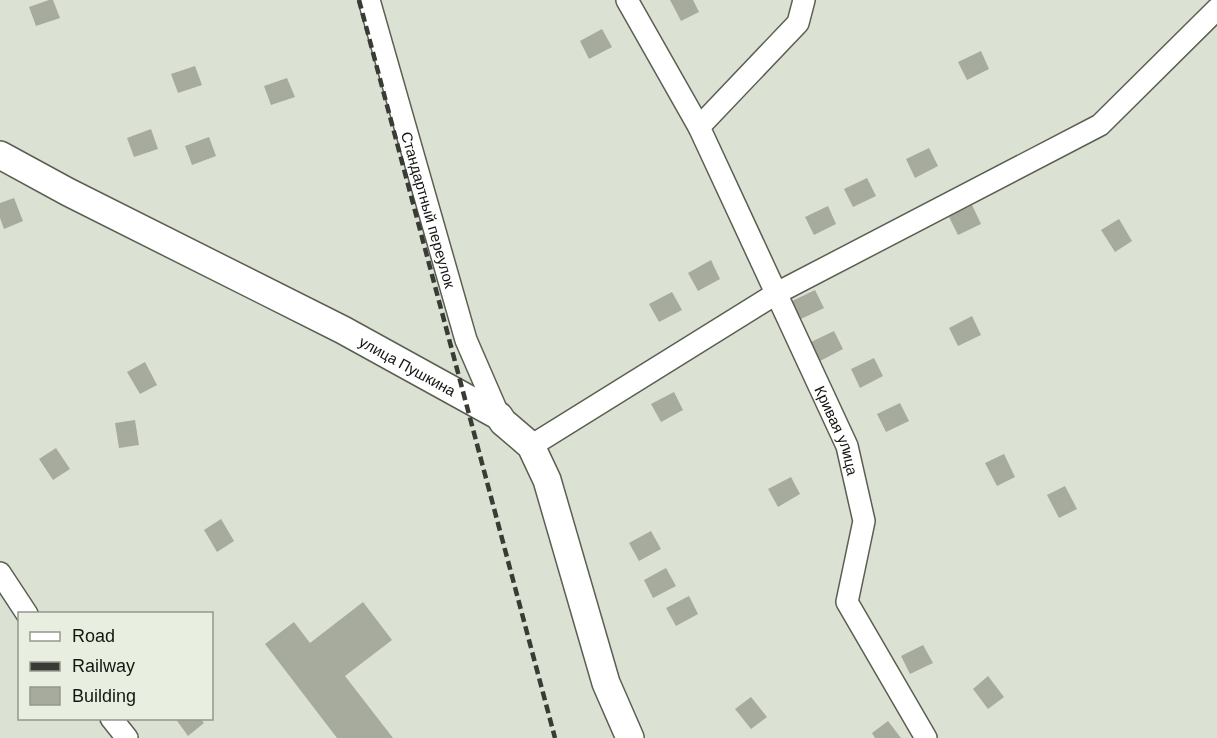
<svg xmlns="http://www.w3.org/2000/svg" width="1217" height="738" font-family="Helvetica,sans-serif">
<rect width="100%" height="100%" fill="#dce2d3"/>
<g fill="#a6ab9d">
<polygon points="49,0 53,0 60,18 36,26 29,7"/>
<polygon points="670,0 693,0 699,12 681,21"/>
<polygon points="602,29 612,47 589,59 580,41"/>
<polygon points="981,51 989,69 967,80 958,62"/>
<polygon points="195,66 202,85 178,93 171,74"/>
<polygon points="287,78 295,97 271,105 264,86"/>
<polygon points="151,129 158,149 134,157 127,138"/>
<polygon points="209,137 216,156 192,165 185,146"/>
<polygon points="929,148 938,166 915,178 906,159"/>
<polygon points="867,178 876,196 853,207 844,189"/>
<polygon points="14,198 23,221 4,229 0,218 0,203"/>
<polygon points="972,205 981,224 958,235 949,217"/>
<polygon points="828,206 836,224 814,235 805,217"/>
<polygon points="1119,219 1132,241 1115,252 1101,230"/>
<polygon points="711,260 720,279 698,291 688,273"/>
<polygon points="815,290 824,308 801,319 792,301"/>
<polygon points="672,292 682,310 659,322 649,304"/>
<polygon points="972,316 981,335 958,346 949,328"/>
<polygon points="834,331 843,349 820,361 811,342"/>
<polygon points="874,358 883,376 860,388 851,369"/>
<polygon points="145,362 157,385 140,394 127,372"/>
<polygon points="674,392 683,410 661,422 651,404"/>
<polygon points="900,403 909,421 886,432 877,414"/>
<polygon points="135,420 139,445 119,448 115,423"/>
<polygon points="56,448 70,469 53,480 39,459"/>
<polygon points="1004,454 1015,477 997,486 985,463"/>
<polygon points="791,477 800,494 778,507 768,489"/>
<polygon points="1065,486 1077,509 1059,518 1047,495"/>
<polygon points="221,519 234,541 217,552 204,530"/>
<polygon points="651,531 661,549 639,561 629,543"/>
<polygon points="666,568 676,586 653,598 644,580"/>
<polygon points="689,596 698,614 676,626 666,608"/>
<polygon points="363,602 392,640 345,676 393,738 337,738 265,644 294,622 310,643"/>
<polygon points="923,645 933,663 910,674 901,656"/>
<polygon points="988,676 1004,697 988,709 973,689"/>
<polygon points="751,697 767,717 751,729 735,709"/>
<polygon points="175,718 200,718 204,723 188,736"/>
<polygon points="888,721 901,738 875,738 872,733"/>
</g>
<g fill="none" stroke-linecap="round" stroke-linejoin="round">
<g stroke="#5a5f52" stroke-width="24">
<g id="minor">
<path id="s1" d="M369,0L466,340L499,416"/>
<polyline points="627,0 699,127"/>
<path id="s2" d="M804,0L798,23L699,127L847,446L864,521L847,602L926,738"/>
<polyline points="531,446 777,293 1100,125 1217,9"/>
<polyline points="0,573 27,614"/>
<polyline points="111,718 127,738"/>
</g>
</g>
<g stroke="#5a5f52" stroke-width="30">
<g id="major">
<path id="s3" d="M0,155L68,192L343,330L499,416L503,422L531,446L547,480L606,683L630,738"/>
</g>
</g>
<use href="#minor" stroke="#fff" stroke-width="21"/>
<use href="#major" stroke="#fff" stroke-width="27"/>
<polyline stroke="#393c35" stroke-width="4.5" stroke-dasharray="9 4.5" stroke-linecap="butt" points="359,0 555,738"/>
</g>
<g text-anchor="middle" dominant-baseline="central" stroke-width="4.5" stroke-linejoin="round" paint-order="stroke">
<g font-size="15" fill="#141611" stroke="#e9efe0">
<text stroke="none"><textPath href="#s1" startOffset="218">Стандартный переулок</textPath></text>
<text stroke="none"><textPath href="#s3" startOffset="459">улица Пушкина</textPath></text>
<text stroke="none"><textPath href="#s2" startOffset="501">Кривая улица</textPath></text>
</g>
</g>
<rect x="18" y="612" width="195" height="108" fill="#e9efe0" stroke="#94988d" stroke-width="1.5"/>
<rect x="30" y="632" width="30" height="9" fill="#ffffff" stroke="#94988d" stroke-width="1.5"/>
<text x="72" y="642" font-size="18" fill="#141611">Road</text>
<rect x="30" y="662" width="30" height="9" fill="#393c35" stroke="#94988d" stroke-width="1.5"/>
<text x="72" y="672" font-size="18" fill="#141611">Railway</text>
<rect x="30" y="687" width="30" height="18" fill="#a6ab9d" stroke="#94988d" stroke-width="1.5"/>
<text x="72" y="702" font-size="18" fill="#141611">Building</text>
</svg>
